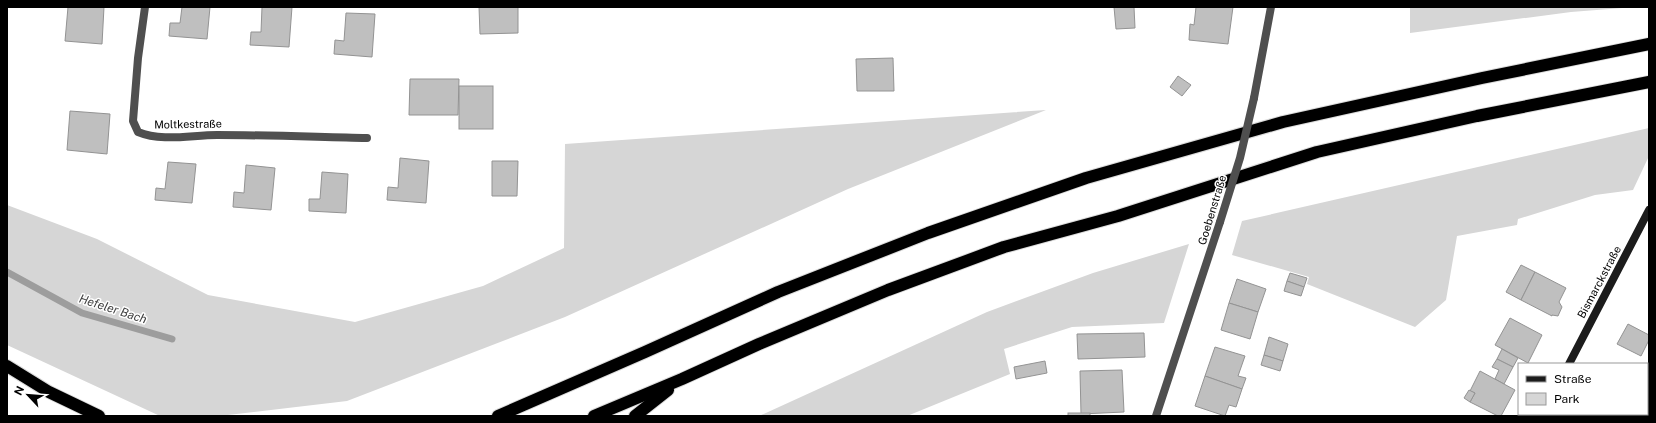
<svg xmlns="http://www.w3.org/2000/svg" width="1656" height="423" font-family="'Public Sans',sans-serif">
<rect width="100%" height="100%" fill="#fff"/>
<g fill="#d6d6d6">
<polygon points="1410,7 1635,7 1571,12 1410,33"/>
<polygon points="1046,110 848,189 565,317 347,401 219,416 160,416 7,345 7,205 97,239 208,295 355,322 483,286 564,248 565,144"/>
<polygon points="1649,128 1649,156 1633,190 1595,195 1518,219 1517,225 1457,236 1446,300 1415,327 1307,284 1309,277 1232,255 1242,221"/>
<polygon points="1189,244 1164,323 1072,327 1004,349 1010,374 907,416 759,416 987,312 1093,273"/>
</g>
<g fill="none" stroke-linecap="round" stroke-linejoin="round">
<polyline stroke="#9d9d9d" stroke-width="7" points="7,272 82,313 172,339"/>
</g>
<g fill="#bfbfbf" stroke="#939393">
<polygon points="68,7 104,7 102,44 65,41"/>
<polygon points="182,7 210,7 207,39 169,36 170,23 180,23"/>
<polygon points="262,7 292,7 289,47 250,45 251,32 261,32"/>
<polygon points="479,7 518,7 518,33 480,34"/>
<polygon points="1114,7 1134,7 1135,28 1116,29"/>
<polygon points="1196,7 1233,7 1228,44 1189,40 1190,24 1194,25"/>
<polygon points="346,13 375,14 372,57 334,54 335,40 344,41"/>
<polygon points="893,58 894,91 857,91 856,59"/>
<polygon points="1178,76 1191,85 1182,96 1170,87"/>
<polygon points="410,79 459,79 458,115 409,115"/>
<rect x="459" y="86" width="34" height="43"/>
<polygon points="70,111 110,114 107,154 67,150"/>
<polygon points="400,158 429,161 426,203 387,200 388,187 398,188"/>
<polygon points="492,161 518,161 517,196 492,196"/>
<polygon points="168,162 196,164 192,203 155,200 156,188 165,189"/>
<polygon points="246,165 275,168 271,210 233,207 234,192 244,193"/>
<polygon points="322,172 348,174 346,213 309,211 309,199 320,199"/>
<polygon points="1521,265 1535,272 1521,300 1506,292"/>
<polygon points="1535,272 1566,288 1559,302 1562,307 1558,316 1552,315 1552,316 1521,300"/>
<polygon points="1290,273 1307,278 1304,287 1287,281"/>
<polygon points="1237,279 1266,289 1258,312 1229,303"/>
<polygon points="1287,281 1304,287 1301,296 1284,291"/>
<polygon points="1229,303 1258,312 1250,339 1221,330"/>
<polygon points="1510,318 1542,335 1528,363 1495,345"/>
<polygon points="1628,324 1649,335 1649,340 1641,356 1617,344"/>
<polygon points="1144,333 1145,357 1078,359 1077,334"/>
<polygon points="1269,337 1288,344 1283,361 1264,355"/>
<polygon points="1215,347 1245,356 1238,376 1246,378 1242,389 1205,376"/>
<polygon points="1502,349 1518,358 1513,367 1497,359"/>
<polygon points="1264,355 1283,361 1280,371 1261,365"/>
<polygon points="1497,359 1513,367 1504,384 1495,379 1499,370 1492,367"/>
<polygon points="1045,361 1047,373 1016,379 1014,367"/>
<polygon points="1122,370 1124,412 1081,414 1080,371"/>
<polygon points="1480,371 1515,390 1501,416 1498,416 1470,402 1475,393 1470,391"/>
<polygon points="1205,376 1242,389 1236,407 1229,405 1225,416 1195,406"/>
<polygon points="1469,390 1475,393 1470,402 1464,398"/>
<rect x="1068" y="413" width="22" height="3"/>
</g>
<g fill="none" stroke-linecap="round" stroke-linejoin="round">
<g stroke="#dbdbdb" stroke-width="14">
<g id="highway">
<polyline points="7,366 49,392 99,416"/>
<polyline points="498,416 645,352 778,292 928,233 1086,178 1283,122 1482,78 1649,44"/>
<polyline points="594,416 682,379 759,344 888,290 1004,247 1118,216 1317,152 1477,116 1649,82"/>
<polyline points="635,416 668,390"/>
</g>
</g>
<g stroke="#4f4f4f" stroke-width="8">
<path d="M145,7L138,58L133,121L138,132C162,142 191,135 217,135C267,135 317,137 367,138"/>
<polyline points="1254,98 1271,7"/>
<polyline points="1156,416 1220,222"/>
</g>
<g stroke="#1c1c1c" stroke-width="8">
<polyline points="1569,364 1649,210"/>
<polyline points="1541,416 1542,414"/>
</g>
<use href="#highway" stroke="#000" stroke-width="12"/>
<polyline stroke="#4f4f4f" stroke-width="8" points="1220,222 1240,158 1254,98"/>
</g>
<g text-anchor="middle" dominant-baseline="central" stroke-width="3" stroke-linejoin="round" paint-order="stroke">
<g font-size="11" fill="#000" stroke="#fff">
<text transform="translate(188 124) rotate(-1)">Moltkestraße</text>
<text transform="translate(1212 210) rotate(-73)">Goebenstraße</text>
<text transform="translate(1599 282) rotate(-62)">Bismarckstraße</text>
</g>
<g font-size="12" font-style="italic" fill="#3e3e3e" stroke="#fff">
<text transform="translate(113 309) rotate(18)">Hefeler Bach</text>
</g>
</g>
<rect width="1656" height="423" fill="none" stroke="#000000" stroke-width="16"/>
<rect x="1518" y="363" width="130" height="52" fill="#ffffff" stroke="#999999"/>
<rect x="1526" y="376" width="20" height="6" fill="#1c1c1c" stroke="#999999"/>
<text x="1554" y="383" font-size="12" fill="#000000">Straße</text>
<rect x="1526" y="393" width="20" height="12" fill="#d6d6d6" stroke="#999999"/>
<text x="1554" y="403" font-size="12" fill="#000000">Park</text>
<g transform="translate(28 395) rotate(296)" stroke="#ffffff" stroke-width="3" paint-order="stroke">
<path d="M0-3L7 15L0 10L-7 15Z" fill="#000000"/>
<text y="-6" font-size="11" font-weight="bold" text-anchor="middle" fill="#000000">N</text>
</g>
</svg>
